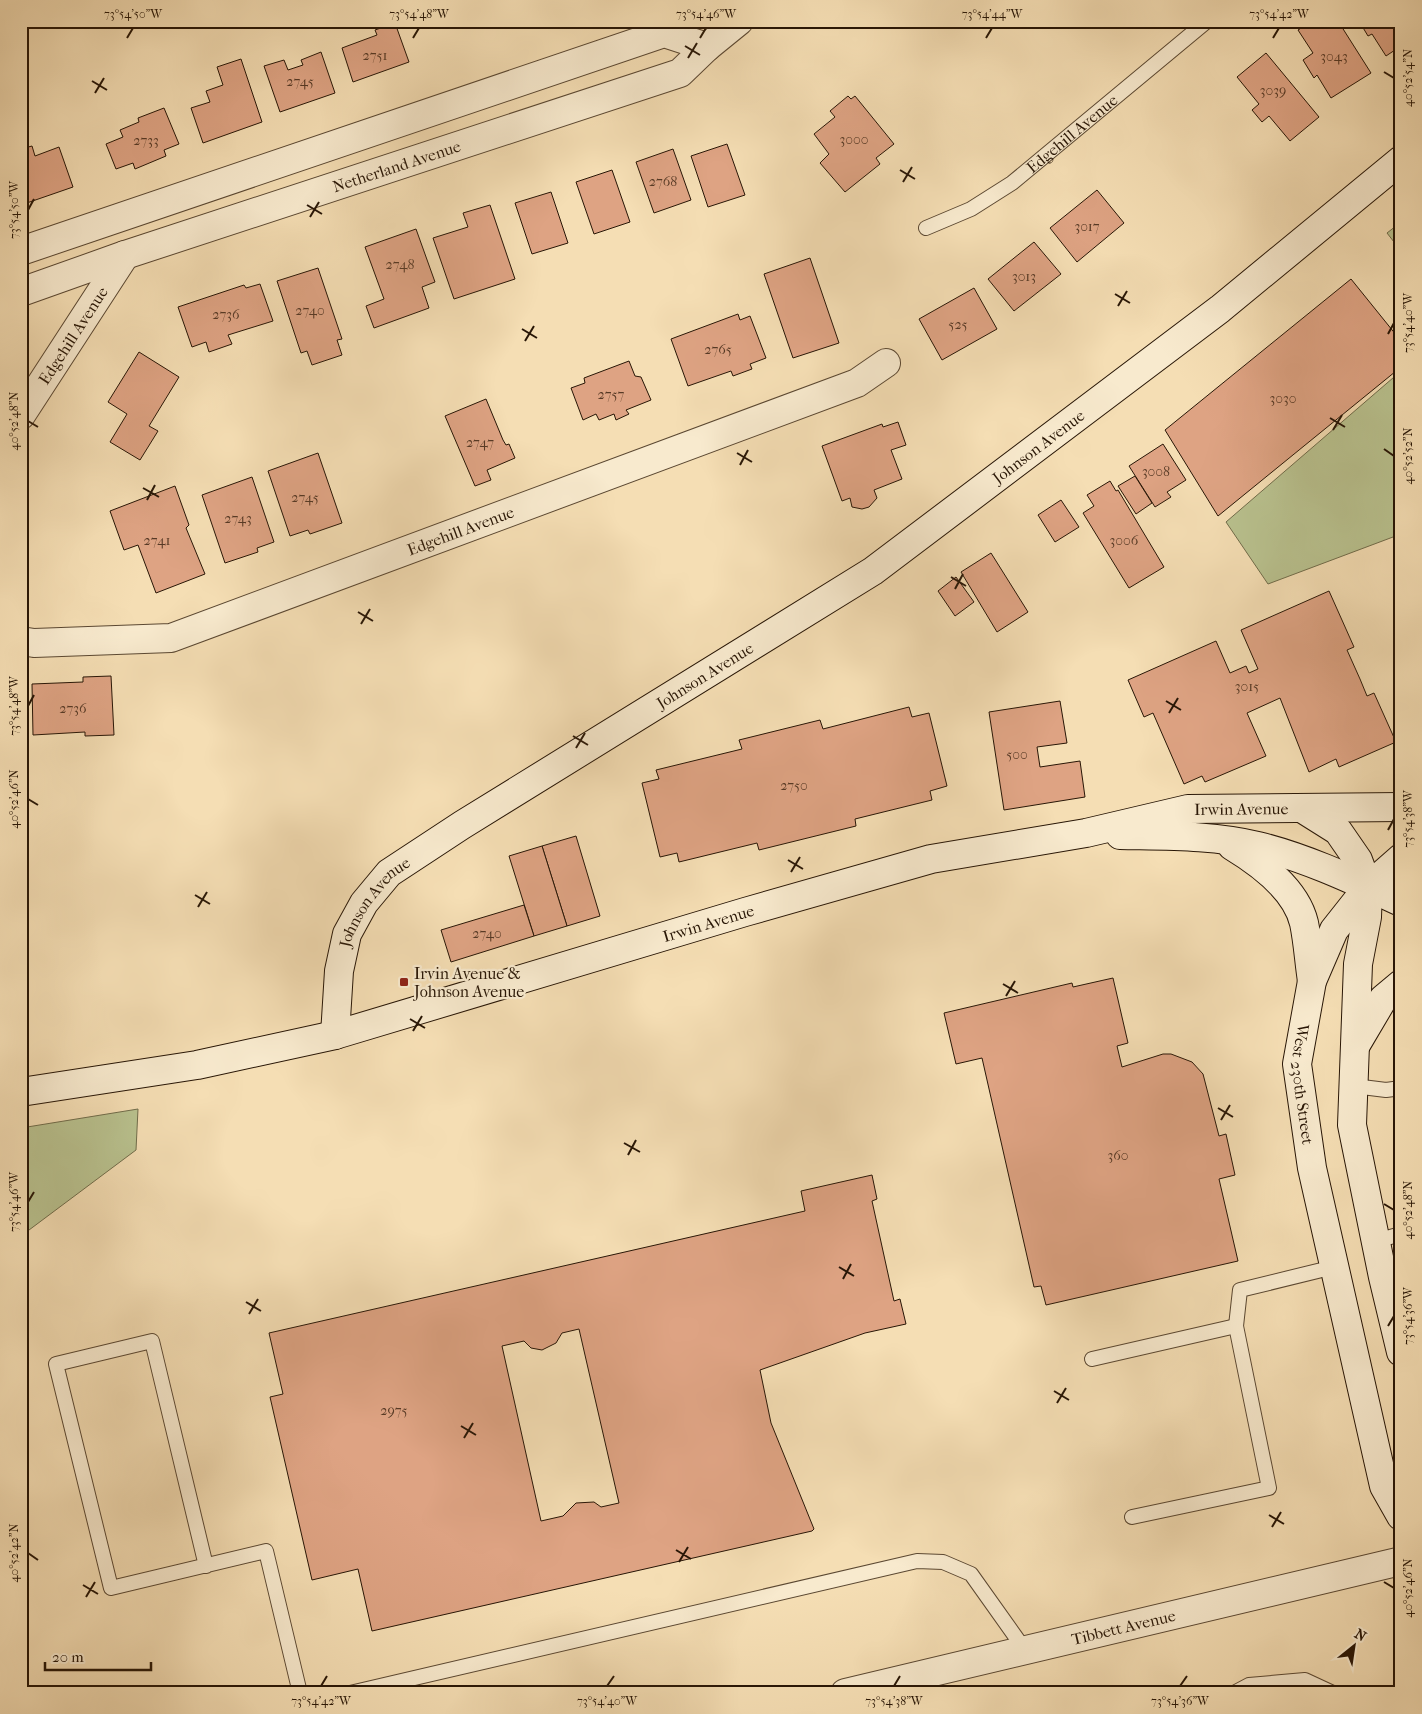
<svg xmlns="http://www.w3.org/2000/svg" width="1422" height="1714" font-family="'IM FELL French Canon',serif">
<rect width="100%" height="100%" fill="#f5deb4"/>
<filter id="stains"><feTurbulence type="fractalNoise" baseFrequency=".004" numOctaves="4"/><feColorMatrix values="0 0 0 0 .2 0 0 0 0 .09 0 0 0 0 .02 0 0 0 .5 -.17"/></filter>
<radialGradient id="worn" r=".72"><stop offset=".6" stop-color="#630" stop-opacity="0"/><stop offset="1" stop-color="#630" stop-opacity=".3"/></radialGradient>
<g fill="#b9c28f" stroke="#706c4a">
<polygon points="1401,222 1401,251 1387,233"/>
<polygon points="1401,371 1401,534 1268,584 1226,522"/>
<polygon points="138,1109 136,1150 21,1236 21,1128"/>
</g>
<g fill="#dea383" stroke="#281606" fill-rule="evenodd">
<polygon points="1313,21 1338,21 1371,73 1331,98 1317,75 1314,78 1303,60 1313,53 1298,30"/>
<polygon points="1359,21 1401,21 1401,46 1386,56 1372,34 1368,36"/>
<polygon points="395,23 409,62 353,82 342,48 377,35 375,30"/>
<polygon points="321,52 335,93 280,112 264,66 284,60 288,70 303,65 301,60"/>
<polygon points="1266,53 1319,117 1290,141 1269,116 1262,122 1252,110 1259,104 1237,77"/>
<polygon points="241,59 262,122 203,143 191,108 210,102 206,91 223,85 217,67"/>
<polygon points="848,96 851,99 855,96 894,144 876,158 880,164 845,192 820,163 829,154 814,134 835,117 830,111"/>
<polygon points="164,108 179,144 164,150 166,156 135,169 133,163 116,169 106,144 123,137 120,130 139,122 138,118"/>
<polygon points="727,144 745,195 708,207 691,156"/>
<polygon points="32,146 35,156 59,147 73,187 21,205 21,149"/>
<polygon points="673,149 691,200 654,213 636,162"/>
<polygon points="612,170 630,222 594,234 576,182"/>
<polygon points="1097,190 1124,223 1077,262 1050,228"/>
<polygon points="551,192 568,243 532,254 515,203"/>
<polygon points="490,205 515,279 454,299 433,238 468,227 463,213"/>
<polygon points="416,229 435,282 422,287 429,308 374,328 366,306 384,299 365,247"/>
<polygon points="1034,242 1061,274 1014,311 988,279"/>
<polygon points="810,258 839,343 793,358 764,274"/>
<polygon points="318,268 342,339 337,340 342,355 312,365 307,351 301,353 277,281"/>
<polygon points="1351,279 1401,341 1401,367 1218,516 1165,430"/>
<polygon points="260,284 273,321 228,335 232,344 209,352 206,342 192,347 178,307 244,285 246,288"/>
<polygon points="974,288 997,329 942,360 919,319"/>
<polygon points="738,314 740,320 750,316 766,358 750,364 752,369 733,376 731,371 688,386 671,339"/>
<polygon points="139,352 179,377 149,426 158,431 140,460 110,442 127,414 108,402"/>
<polygon points="629,361 635,376 641,377 651,400 626,410 629,414 616,420 614,414 599,420 596,414 583,420 571,388 585,383 584,378"/>
<polygon points="486,399 503,440 506,445 509,444 515,458 487,470 491,480 475,486 445,416"/>
<polygon points="898,422 906,445 891,450 902,479 874,490 877,498 869,507 862,509 852,507 850,498 842,501 822,446 882,424 883,427"/>
<polygon points="1163,444 1186,480 1167,492 1171,497 1155,507 1129,466"/>
<polygon points="318,453 342,523 310,534 308,530 290,536 268,471"/>
<polygon points="1135,476 1152,503 1136,514 1118,486"/>
<polygon points="252,477 274,542 257,548 258,552 225,563 202,495"/>
<polygon points="1110,481 1116,491 1118,490 1164,567 1129,588 1083,513 1094,506 1087,495"/>
<polygon points="175,486 189,525 186,528 205,574 156,593 138,545 124,550 110,511"/>
<polygon points="1061,500 1079,527 1055,542 1038,515"/>
<polygon points="991,553 1028,612 997,632 961,572"/>
<polygon points="956,577 974,602 955,616 938,591"/>
<polygon points="1329,591 1354,647 1347,650 1360,679 1367,696 1374,693 1396,742 1339,767 1336,759 1309,772 1280,698 1247,713 1266,756 1205,782 1202,776 1184,784 1153,713 1144,717 1128,680 1216,641 1230,673 1246,666 1249,673 1258,669 1241,630"/>
<polygon points="111,676 114,735 85,736 85,732 33,735 32,684 83,682 83,677"/>
<polygon points="1060,701 1067,743 1037,747 1040,767 1080,761 1085,797 1004,810 989,712"/>
<polygon points="909,707 912,717 929,713 947,786 930,791 932,800 855,819 856,826 759,850 757,843 679,862 677,853 660,857 642,783 659,779 656,770 742,749 739,740 820,720 823,729"/>
<polygon points="576,836 600,916 567,926 542,846"/>
<polygon points="542,846 567,926 534,936 509,856"/>
<polygon points="524,905 534,936 451,962 441,930"/>
<polygon points="1113,978 1128,1043 1117,1046 1122,1067 1163,1054 1171,1054 1192,1062 1203,1074 1219,1136 1226,1134 1235,1175 1219,1179 1238,1261 1046,1305 1041,1286 1034,1287 982,1058 956,1064 944,1013 1072,983 1073,987"/>
<path d="M872,1175L877,1199L872,1201L894,1301L900,1299L906,1324L865,1333L760,1370L771,1423L814,1529L812,1531L372,1631L358,1569L312,1580L270,1397L283,1394L269,1333L805,1211L801,1191ZM579,1329L619,1503L601,1507L594,1502L576,1503L563,1516L541,1521L502,1346L524,1341L531,1348L542,1350L556,1343L562,1333Z"/>
</g>
<g fill="none" stroke-linecap="round" stroke-linejoin="round">
<g stroke="#5b4832" stroke-width="16">
<g id="lane">
<path id="s1" d="M926,228L971,209L1012,183L1207,21"/>
<polyline points="1354,1086 1386,1090 1401,1088"/>
<polyline points="1376,1241 1401,1234"/>
<polyline points="1092,1359 1236,1326"/>
<polyline points="1132,1517 1269,1488 1236,1326 1240,1290 1334,1267"/>
<polyline points="206,1566 152,1341 56,1364 111,1588 266,1551 300,1693"/>
<polyline points="350,1693 917,1561 943,1562 971,1574 1025,1650"/>
<polyline points="1234,1693 1249,1685 1305,1680 1333,1693"/>
</g>
</g>
<g stroke="#5b4832" stroke-width="30">
<g id="street">
<polyline points="21,251 664,33 707,47"/>
<path id="s2" d="M21,292L125,255L680,73L707,47L739,21"/>
<path id="s3" d="M21,415L125,255"/>
<path id="s4" d="M21,641L34,643L171,638L857,383L886,363"/>
<path id="s5" d="M845,1693L1401,1561"/>
</g>
</g>
<g stroke="#281606" stroke-width="30">
<g id="secondary">
<polyline points="1303,809 1338,831 1358,860 1368,887 1367,917 1358,964 1352,1125 1383,1277 1401,1352"/>
<path d="M1120,835C1165,836 1214,835 1258,846C1307,858 1355,881 1401,902"/>
<path d="M1232,846C1260,863 1296,889 1304,923C1308,942 1309,962 1312,981"/>
<path id="s6" d="M1401,858L1368,887L1334,930L1312,981L1297,1064L1312,1168L1384,1486L1401,1516"/>
<path id="s7" d="M335,1035L339,971L347,934L364,903L389,873L462,825L873,571L1220,309L1401,160"/>
<polyline points="1357,1043 1383,999 1401,984"/>
<path id="s8" d="M21,1092L197,1065L335,1035L745,912L931,859L1086,833L1188,809L1401,807"/>
</g>
</g>
<use href="#lane" stroke="#f8eace" stroke-width="14"/>
<use href="#street" stroke="#f8eace" stroke-width="28"/>
<use href="#secondary" stroke="#f8eace" stroke-width="28"/>
</g>
<path fill="none" stroke="#281606" stroke-width="2" d="M127,38L133,28M413,38L419,28M700,38L706,28M986,38L992,28M1273,38L1279,28M685,46L700,55M688,58L697,43M1384,72L1394,78M92,81L107,90M95,93L104,78M900,170L915,179M903,182L912,167M307,205L322,214M28,210L34,199M310,217L319,202M1115,294L1130,303M1118,306L1127,291M522,329L537,338M1388,334L1394,323M525,341L534,326M1330,418L1345,427M28,421L38,427M1333,430L1342,415M1384,449L1394,456M737,453L752,462M740,465L748,450M143,488L159,497M147,500L155,485M951,577L966,586M955,589L963,574M358,612L373,621M361,624L370,609M1166,701L1181,710M28,706L34,695M1169,713L1178,698M573,736L588,745M576,748L585,733M28,799L38,805M1388,830L1394,819M788,860L803,869M791,872L800,857M195,895L210,904M198,907L207,892M1003,984L1018,993M1006,996L1015,981M410,1019L425,1028M413,1031L422,1016M1218,1108L1233,1117M1221,1120L1230,1105M624,1143L640,1152M628,1155L636,1140M28,1202L34,1192M1384,1204L1394,1210M839,1267L854,1276M843,1279L851,1264M246,1302L261,1311M249,1314L258,1299M1388,1326L1394,1316M1054,1391L1069,1400M1057,1403L1066,1388M461,1426L476,1435M464,1438L473,1423M1269,1515L1284,1524M1272,1527L1281,1512M676,1550L691,1559M28,1553L38,1560M679,1562L688,1547M1384,1582L1394,1588M83,1585L98,1594M86,1597L95,1582M321,1686L327,1676M607,1686L614,1676M894,1686L900,1676M1180,1686L1187,1676"/>
<rect fill="#8f2418" stroke="#f8eace" stroke-width="2" x="399" y="977" width="10" height="10" rx="2.5"/>
<g text-anchor="middle" dominant-baseline="central" stroke-width="4.5" stroke-linejoin="round" paint-order="stroke">
<g font-size="14" fill="#563925">
<text x="375" y="55">2751</text>
<text x="1334" y="56">3043</text>
<text x="300" y="81">2745</text>
<text x="1273" y="90">3039</text>
<text x="854" y="139">3000</text>
<text x="146" y="140">2733</text>
<text x="663" y="181">2768</text>
<text x="1087" y="226">3017</text>
<text x="400" y="264">2748</text>
<text x="1024" y="276">3013</text>
<text x="310" y="310">2740</text>
<text x="226" y="314">2736</text>
<text x="958" y="324">525</text>
<text x="718" y="349">2765</text>
<text x="611" y="394">2757</text>
<text x="1283" y="398">3030</text>
<text x="480" y="442">2747</text>
<text x="1156" y="471">3008</text>
<text x="305" y="497">2745</text>
<text x="238" y="518">2743</text>
<text x="157" y="540">2741</text>
<text x="1124" y="540">3006</text>
<text x="1247" y="686">3015</text>
<text x="73" y="708">2736</text>
<text x="1017" y="754">500</text>
<text x="794" y="785">2750</text>
<text x="487" y="933">2740</text>
<text x="1118" y="1155">360</text>
<text x="394" y="1410">2975</text>
</g>
<g font-size="16" fill="#281606" stroke="#f8eace">
<text stroke="none"><textPath href="#s1" startOffset="175">Edgehill Avenue</textPath></text>
<text stroke="none"><textPath href="#s2" startOffset="396">Netherland Avenue</textPath></text>
<text stroke="none"><textPath href="#s3" startOffset="95">Edgehill Avenue</textPath></text>
<text stroke="none"><textPath href="#s7" startOffset="954">Johnson Avenue</textPath></text>
<text stroke="none"><textPath href="#s4" startOffset="459">Edgehill Avenue</textPath></text>
<text stroke="none"><textPath href="#s7" startOffset="549">Johnson Avenue</textPath></text>
<text stroke="none"><textPath href="#s8" startOffset="1256">Irwin Avenue</textPath></text>
<text stroke="none"><textPath href="#s7" startOffset="144">Johnson Avenue</textPath></text>
<text stroke="none"><textPath href="#s8" startOffset="709">Irwin Avenue</textPath></text>
<text stroke="none"><textPath href="#s6" startOffset="259">West 230th Street</textPath></text>
<text stroke="none"><textPath href="#s5" startOffset="286">Tibbett Avenue</textPath></text>
</g>
<g font-size="16" fill="#281606" stroke="#f8eace" text-anchor="start">
<text x="414" y="973">Irvin Avenue &amp;<tspan x="414" dy="18">Johnson Avenue</tspan></text>
</g>
</g>
<rect width="1422" height="1714" fill="none" stroke="#f5deb4" stroke-width="55"/>
<g transform="translate(1354 1646) rotate(30)" stroke="#f8eace" stroke-width="4" paint-order="stroke">
<path d="M0-4L9 19L0 12L-9 19Z" fill="#281606"/>
<text y="-8" font-size="14" font-weight="bold" text-anchor="middle" fill="#281606">N</text>
</g>
<path d="M45 1662v8h106v-8" fill="none" stroke="#281606" stroke-width="2.5"/>
<text x="52" y="1662" font-size="15" fill="#281606" stroke="#f8eace" stroke-width="4" paint-order="stroke">20 m</text>
<rect x="28" y="28" width="1366" height="1658" fill="none" stroke="#281606" stroke-width="2"/>
<g font-size="12" text-anchor="middle" fill="#281606">
<text x="133" y="18">73°54'50"W</text>
<text x="419" y="18">73°54'48"W</text>
<text x="706" y="18">73°54'46"W</text>
<text x="992" y="18">73°54'44"W</text>
<text x="1279" y="18">73°54'42"W</text>
<text transform="translate(1408 78) rotate(-90)" y="4">40°52'54"N</text>
<text transform="translate(14 210) rotate(-90)" y="4">73°54'50"W</text>
<text transform="translate(1408 323) rotate(-90)" y="4">73°54'40"W</text>
<text transform="translate(14 421) rotate(-90)" y="4">40°52'48"N</text>
<text transform="translate(1408 456) rotate(-90)" y="4">40°52'52"N</text>
<text transform="translate(14 706) rotate(-90)" y="4">73°54'48"W</text>
<text transform="translate(14 799) rotate(-90)" y="4">40°52'46"N</text>
<text transform="translate(1408 819) rotate(-90)" y="4">73°54'38"W</text>
<text transform="translate(14 1202) rotate(-90)" y="4">73°54'46"W</text>
<text transform="translate(1408 1210) rotate(-90)" y="4">40°52'48"N</text>
<text transform="translate(1408 1316) rotate(-90)" y="4">73°54'36"W</text>
<text transform="translate(14 1553) rotate(-90)" y="4">40°52'42"N</text>
<text transform="translate(1408 1588) rotate(-90)" y="4">40°52'46"N</text>
<text x="321" y="1705">73°54'42"W</text>
<text x="607" y="1705">73°54'40"W</text>
<text x="894" y="1705">73°54'38"W</text>
<text x="1180" y="1705">73°54'36"W</text>
</g>
<rect width="100%" height="100%" filter="url(#stains)"/>
<rect width="100%" height="100%" fill="url(#worn)"/>
</svg>
